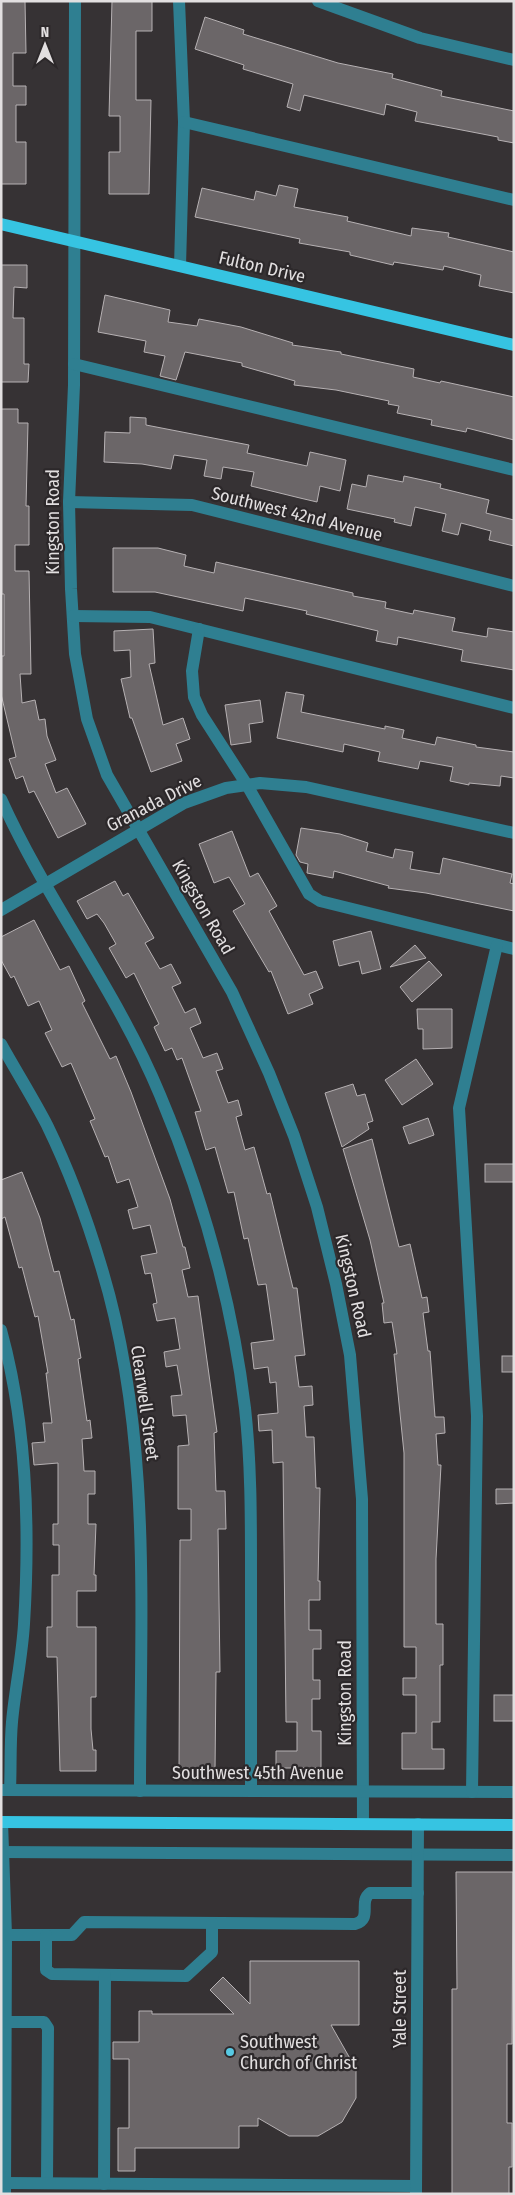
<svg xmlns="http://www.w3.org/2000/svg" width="515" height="2195" font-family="'Fira Sans Condensed',sans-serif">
<rect width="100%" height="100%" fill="#363234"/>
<g fill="#6b6668" stroke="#b6b1b3">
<polygon points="1,1 25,1 26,53 13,53 13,86 26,86 26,105 16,105 16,142 26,142 26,184 1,184"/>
<polygon points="112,1 152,1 152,31 136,31 136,100 151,100 149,194 109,194 109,152 120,152 120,116 109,116"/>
<polygon points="205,17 244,30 243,34 338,63 393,74 392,78 442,91 441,96 514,111 514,143 498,140 498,137 415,121 417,112 386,104 384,115 304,95 300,111 287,107 293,84 243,69 244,65 195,49"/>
<polygon points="279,185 298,189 294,207 348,217 347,221 411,236 412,228 449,233 448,237 514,252 514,293 479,286 481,275 444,266 443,270 394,262 393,265 350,255 350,252 299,243 300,239 195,217 202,188 254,200 256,191 276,196"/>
<polygon points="1,265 27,265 27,288 14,287 13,318 24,318 24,364 29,364 28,382 1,382"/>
<polygon points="105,295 170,310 168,322 197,326 199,319 241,327 293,343 292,345 341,352 341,354 414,369 413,377 440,383 441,381 514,397 514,440 467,428 466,432 431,425 432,420 397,413 399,406 388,404 389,401 336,390 294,385 295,381 242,366 242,363 185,352 176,380 160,376 165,356 144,352 146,341 98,332"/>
<polygon points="1,409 18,409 18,423 28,423 26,506 29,506 29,545 15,545 15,571 29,571 31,674 20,674 22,703 35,700 39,720 45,719 47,736 56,760 45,764 56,793 67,788 86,824 58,838 34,791 29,793 23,776 16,779 9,759 16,757 1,694 1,656 4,656 4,594 1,594"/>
<polygon points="130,417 146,418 146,425 249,445 247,453 307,466 310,452 346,460 340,491 320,486 317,502 300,498 251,486 254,472 223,467 221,479 204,476 207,460 174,455 171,469 142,464 104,462 105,432 130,433"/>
<polygon points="368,475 403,482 404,476 441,484 440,488 489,500 486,513 514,520 514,546 489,540 491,531 461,523 458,535 442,531 446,514 415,507 411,526 394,522 395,519 347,509 352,484 366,487"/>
<polygon points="113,548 158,548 186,555 184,566 214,573 216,562 353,593 353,596 386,602 385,608 413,614 414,610 455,618 452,631 487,637 488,628 514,632 514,670 461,661 463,650 398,637 397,645 376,641 378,631 306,614 307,611 245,598 243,611 155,592 113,592"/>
<polygon points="153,629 155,663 149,664 163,725 183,718 190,739 176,744 182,761 151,772 132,718 130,718 121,679 131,677 130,650 114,651 114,631"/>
<polygon points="286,692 304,695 301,712 385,729 385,726 404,730 402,738 435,745 437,737 476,745 476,747 514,752 514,778 501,776 500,786 469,783 469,785 450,781 453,767 420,761 418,769 378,761 380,752 344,744 343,752 277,738"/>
<polygon points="260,700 263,722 249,724 251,742 231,745 225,705"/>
<polygon points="301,828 340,834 368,843 366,851 393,858 395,849 413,852 410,869 440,874 443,858 512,874 510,883 514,884 514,911 426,893 388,888 389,886 334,871 333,878 307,873 308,864 300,862 296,855"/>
<polygon points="232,831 250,877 258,873 277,906 269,911 304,975 316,971 323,988 309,994 313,1004 288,1014 271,971 269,972 233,911 245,904 229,877 214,883 199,844"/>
<polygon points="115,881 123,896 128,893 154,938 145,943 160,969 171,964 181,983 172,987 185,1013 195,1008 201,1023 190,1028 203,1058 217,1053 223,1069 216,1071 228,1103 238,1100 242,1115 236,1117 245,1150 254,1147 267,1194 270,1193 293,1288 297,1288 305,1355 295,1356 299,1387 312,1386 313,1405 304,1406 306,1437 314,1437 316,1488 320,1488 318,1581 320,1581 320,1600 309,1600 309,1630 321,1630 321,1649 313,1649 313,1680 320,1680 320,1699 312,1699 312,1731 321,1731 321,1768 276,1768 276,1751 297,1751 297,1722 286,1722 283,1462 273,1463 272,1430 259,1431 258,1415 278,1413 276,1382 270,1383 268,1367 254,1369 251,1343 274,1340 266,1284 258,1285 248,1238 244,1239 234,1192 228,1193 215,1147 206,1150 195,1112 201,1111 182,1058 177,1060 172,1048 165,1051 154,1027 159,1024 134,973 126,978 109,948 116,944 104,923 97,914 87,919 77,901"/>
<polygon points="34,920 60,970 69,966 85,1001 82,1003 110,1059 116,1056 131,1092 170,1199 183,1247 185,1247 190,1268 182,1270 188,1297 198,1296 217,1432 214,1433 216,1491 225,1491 226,1529 218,1529 220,1672 216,1672 215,1771 179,1772 180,1540 191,1540 191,1509 178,1509 178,1446 189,1445 186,1415 173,1416 171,1396 182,1395 177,1365 166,1367 164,1352 180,1349 175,1318 157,1321 153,1304 157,1303 151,1273 145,1274 141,1256 157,1253 150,1225 133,1229 128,1210 138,1207 129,1179 117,1183 108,1156 105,1157 90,1121 95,1119 71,1063 62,1067 45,1033 52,1030 39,1001 28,1006 14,976 11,978 1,960 1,937"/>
<polygon points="371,931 381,969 362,974 359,961 339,966 333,941"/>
<polygon points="415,945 426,958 390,967"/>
<polygon points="429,961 442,975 412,1002 400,987"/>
<polygon points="417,1009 452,1009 452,1048 423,1049 423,1029 418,1029"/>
<polygon points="416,1059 433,1084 402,1105 385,1080"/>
<polygon points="353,1084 357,1096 365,1094 373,1121 367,1123 369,1129 342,1147 325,1093"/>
<polygon points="428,1118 434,1135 409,1144 403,1127"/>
<polygon points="372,1139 399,1247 410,1244 422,1298 427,1297 429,1312 423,1313 428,1351 430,1351 435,1417 444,1417 445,1433 436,1434 438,1465 441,1465 436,1559 436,1624 443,1624 443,1665 440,1665 440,1722 432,1722 432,1749 444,1749 444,1769 402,1769 402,1733 416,1733 416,1695 403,1695 403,1678 416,1678 416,1647 404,1647 404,1453 394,1354 397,1354 392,1322 384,1323 382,1303 384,1303 370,1240 343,1149"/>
<rect x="485" y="1164" width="29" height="18"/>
<polygon points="22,1172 40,1218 54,1272 59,1271 71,1320 74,1319 81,1358 78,1359 87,1421 90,1420 92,1438 82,1439 84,1471 95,1471 95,1494 88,1494 88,1524 96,1524 94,1575 96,1575 96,1591 77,1591 77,1627 96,1627 96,1697 91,1697 91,1729 93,1750 96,1750 96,1771 60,1771 57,1657 47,1657 47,1627 52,1627 52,1575 59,1575 59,1545 53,1545 53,1524 58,1524 58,1463 34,1465 32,1443 45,1442 43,1423 52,1423 46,1373 48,1373 38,1316 35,1317 22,1267 19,1268 5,1217 1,1219 1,1180"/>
<rect x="502" y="1356" width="12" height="16"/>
<polygon points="496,1489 514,1489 514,1503 496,1504"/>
<rect x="494" y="1695" width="20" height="26"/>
<polygon points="456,1872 513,1872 512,2044 507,2044 507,2123 512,2123 512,2167 509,2167 509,2194 452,2194 452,1989 457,1989"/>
<polygon points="250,1961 359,1961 359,2025 331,2025 356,2069 356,2098 342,2122 318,2136 289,2136 258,2118 258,2126 239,2126 239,2148 135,2148 135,2171 118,2171 118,2128 129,2128 129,2059 113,2059 113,2042 139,2042 139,2011 152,2011 152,2014 234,2014 210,1990 223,1977 250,2004"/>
</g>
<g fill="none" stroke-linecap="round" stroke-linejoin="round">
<g stroke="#2f7f91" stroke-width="12">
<polyline points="75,1 74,385 69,502 71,589 75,654 87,719 107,775 232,992 269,1073 294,1136 317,1207 336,1284 350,1355 362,1499 363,1824"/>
<polyline points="179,1 184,122 180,266"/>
<polyline points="318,1 420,38 514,60"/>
<polyline points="184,122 514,200"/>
<polyline points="74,364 514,470"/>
<polyline points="69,502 192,505 514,586"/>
<polyline points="73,616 150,617 514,708"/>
<polyline points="199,629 192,671 194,697 202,715 247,785 309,894 320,901 514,949"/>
<path d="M1,799C47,901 117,991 160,1095C202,1195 232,1300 245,1408C251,1462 251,1516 251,1570C251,1644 251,1717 251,1791"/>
<polyline points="1,910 184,803 226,788 247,785 260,783 306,787 514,833"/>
<path d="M1,1044C16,1071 33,1098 47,1125C69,1170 87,1219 101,1266C153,1435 140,1617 140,1791"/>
<path d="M1,1330C27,1424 30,1527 24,1624C22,1657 15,1689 12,1722C10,1744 11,1767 10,1790"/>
<polyline points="1,1790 514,1792"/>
<polyline points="472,1792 477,1416 459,1108 497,945"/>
<polyline points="2,1822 6,1935 5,2194"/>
<polyline points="1,1852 514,1855"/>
<path d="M6,1935H72L84,1922L355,1924C373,1919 358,1902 370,1893H418"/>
<polyline points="46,1935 46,1970 52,1974 186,1976 212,1952 212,1923"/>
<polyline points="6,2022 44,2022 48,2028 47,2183"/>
<polyline points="5,2183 416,2186"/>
<polyline points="104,2184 105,1975"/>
<polyline points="416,2194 418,1824"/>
</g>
<g stroke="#36c4e2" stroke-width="12">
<polyline points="1,224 514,345"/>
<polyline points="1,1822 514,1825"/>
</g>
</g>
<circle fill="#57c9e3" stroke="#2c282a" stroke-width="2" cx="230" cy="2052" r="5"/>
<g text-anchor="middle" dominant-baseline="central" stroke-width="4.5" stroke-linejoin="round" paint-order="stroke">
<g font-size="18" fill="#e2dfe0" stroke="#2c282a">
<text transform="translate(262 267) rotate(13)">Fulton Drive</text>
<text transform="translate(297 514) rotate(14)">Southwest 42nd Avenue</text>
<text transform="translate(53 522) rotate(-90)">Kingston Road</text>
<text transform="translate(154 803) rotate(-27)">Granada Drive</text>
<text transform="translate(203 907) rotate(60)">Kingston Road</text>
<text transform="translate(353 1286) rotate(77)">Kingston Road</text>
<text transform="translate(145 1403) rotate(82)">Clearwell Street</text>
<text transform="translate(345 1693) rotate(-90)">Kingston Road</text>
<text x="258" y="1773">Southwest 45th Avenue</text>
<text transform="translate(400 2009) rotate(-90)">Yale Street</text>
</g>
<g font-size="18" fill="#e2dfe0" stroke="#2c282a" text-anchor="start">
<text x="240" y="2042">Southwest<tspan x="240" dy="21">Church of Christ</tspan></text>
</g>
</g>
<rect width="515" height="2195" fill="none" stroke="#e2dfe0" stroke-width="5"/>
<g transform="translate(45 45)" stroke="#2c282a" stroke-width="4" paint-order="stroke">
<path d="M0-4L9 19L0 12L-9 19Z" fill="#e2dfe0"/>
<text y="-8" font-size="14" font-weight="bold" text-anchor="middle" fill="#e2dfe0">N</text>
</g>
</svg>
